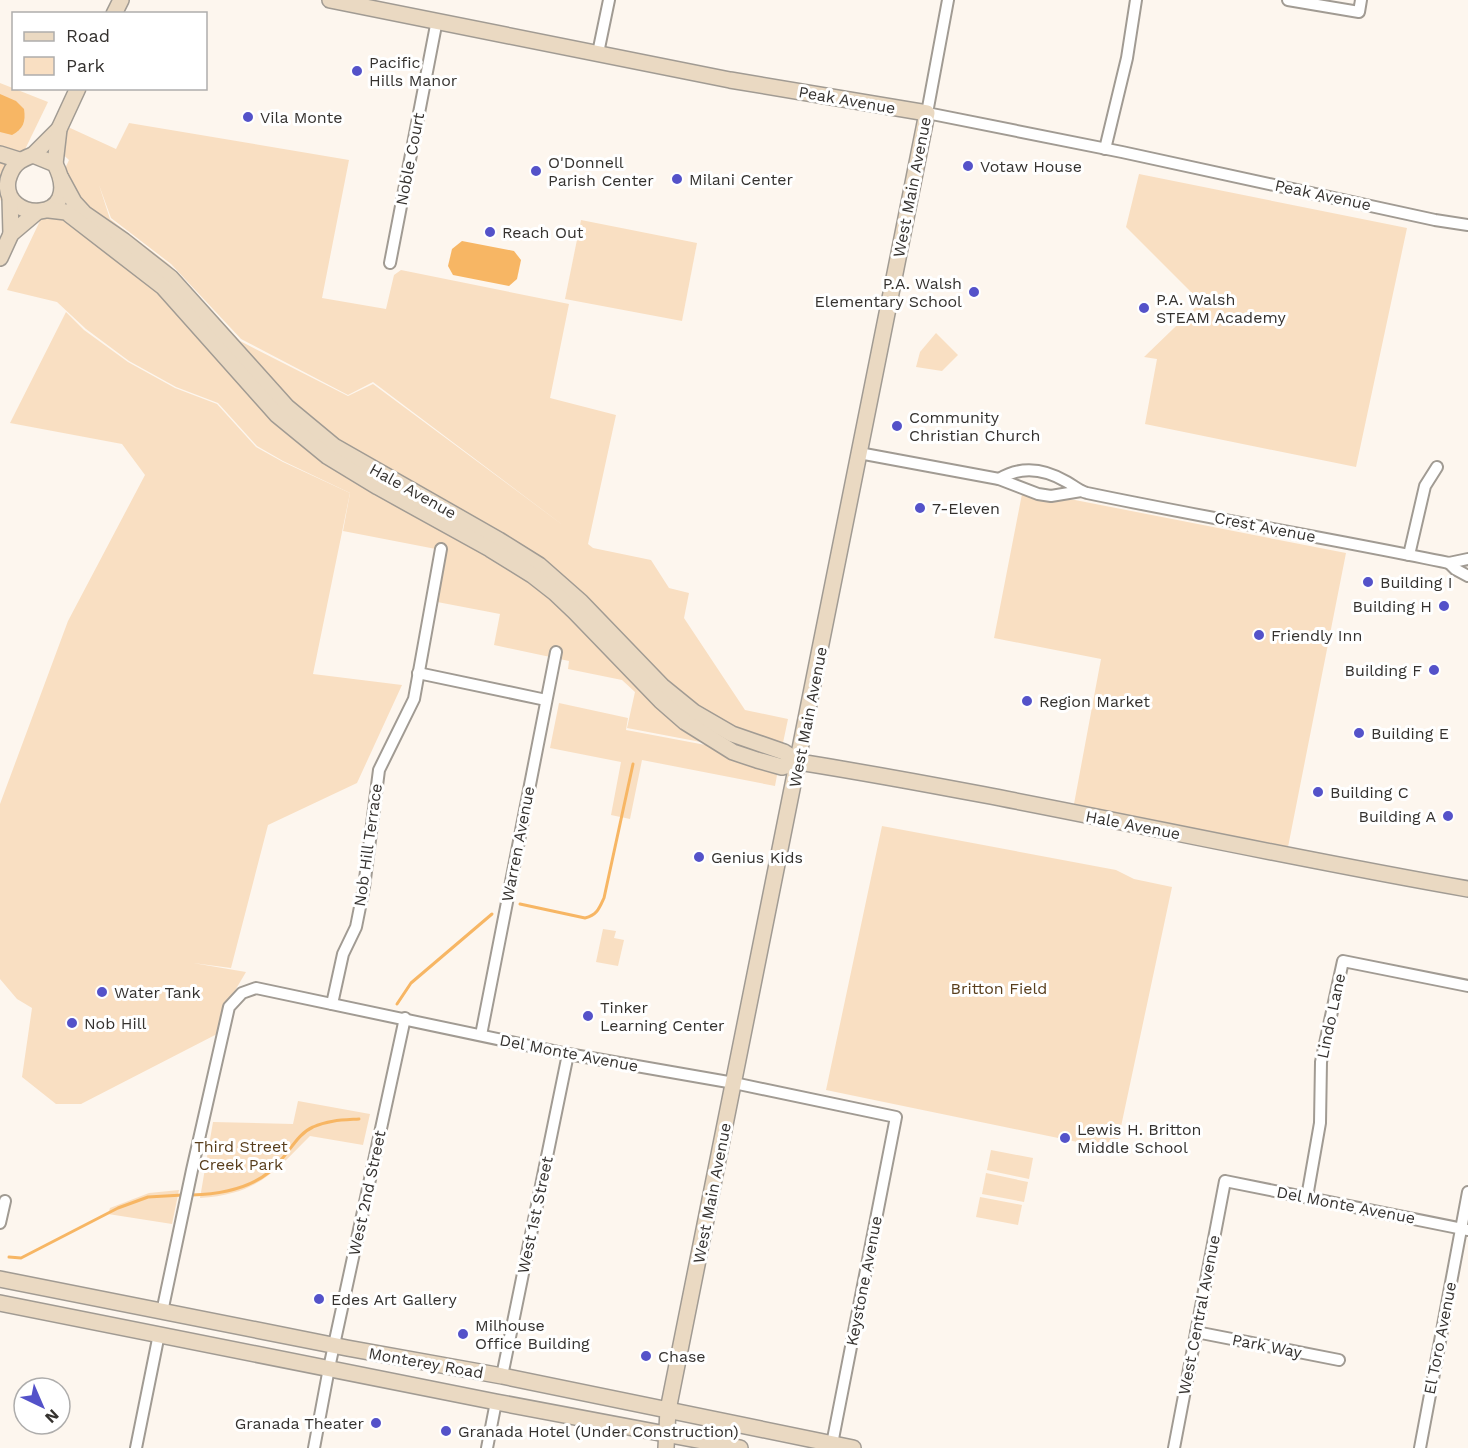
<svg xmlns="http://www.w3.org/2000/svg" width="1468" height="1448" font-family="'Work Sans',sans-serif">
<rect width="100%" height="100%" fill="#fdf6ee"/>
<g fill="#f9dfc2" fill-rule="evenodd">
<polygon points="0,83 48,102 0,201"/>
<path d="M129,123L349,160L322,298L386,309L394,275L401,270L569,304L550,398L616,415L588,544L593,548L651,560L669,588L689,593L684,618L745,710L788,719L780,757L627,728L635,692L622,680L568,669L569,661L494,645L500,614L432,601L441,550L343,531L350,493L283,461L257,446L218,403L176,387L129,361L86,329L57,302L7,290L69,160L57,149L68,127L116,149ZM99,185L111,218L171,264L241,339L348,395L373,382L564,526L373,384L348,396L240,341L170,265L110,219Z"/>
<polygon points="1139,174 1407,228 1356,467 1145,424 1157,359 1144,357 1201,302 1126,227"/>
<polygon points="581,220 697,243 682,321 565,299"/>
<polygon points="66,312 84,330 128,362 175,388 217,404 256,447 283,462 350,493 313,674 402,685 357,783 268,825 231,968 193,963 246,972 230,999 219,1033 81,1104 56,1104 22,1077 32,1008 17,999 0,979 0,804 68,621 145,475 122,444 10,423"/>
<polygon points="936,333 958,355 942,371 916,367 920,352"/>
<polygon points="1022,494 1075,500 1346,553 1288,847 1074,804 1101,659 994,638"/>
<polygon points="559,703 628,718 626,730 780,759 775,786 642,760 630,819 611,815 621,762 550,748"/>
<polygon points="882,826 1116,870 1134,879 1172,887 1116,1150 826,1090"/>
<polygon points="603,929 616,931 614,938 624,940 618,966 596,962"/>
<path d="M298,1101L370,1114L363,1145L310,1136C272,1174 257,1194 200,1198L213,1122L293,1124Z"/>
<polygon points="991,1150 1033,1158 1029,1179 987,1170"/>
<polygon points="986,1173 1028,1182 1024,1202 982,1194"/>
<polygon points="179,1190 172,1224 108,1214 110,1208 149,1193"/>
<polygon points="980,1197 1022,1205 1018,1225 976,1217"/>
</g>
<g fill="#f7b664">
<path d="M0,94L16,101L24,109C26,122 23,129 12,135L0,132Z"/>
<polygon points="462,241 514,251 521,260 517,279 509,286 453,275 448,266 452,249"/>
</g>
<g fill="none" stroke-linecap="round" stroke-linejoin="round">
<g stroke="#f7b664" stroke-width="3">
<path d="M520,904L585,918C597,915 599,909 604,898L633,764"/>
<polyline points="397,1004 411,983 492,914"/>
<path d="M192,1195C224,1194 261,1186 281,1160C291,1149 299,1133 313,1127C328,1120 344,1120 359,1119"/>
<polyline points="9,1257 21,1258 118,1208 148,1197 183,1195"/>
</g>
<g stroke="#a19b93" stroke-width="14">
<g id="street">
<polyline points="948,0 927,113 1122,152 1435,220 1468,225"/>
<polyline points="1288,0 1359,12 1361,0"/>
<polyline points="598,53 609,0"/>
<polyline points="1105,149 1127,58 1136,0"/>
<polyline points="390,263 437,20"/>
<polyline points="859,453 999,479 1038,494 1051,496 1081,491"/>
<path d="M999,479C1022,465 1045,469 1067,482C1074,486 1079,491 1087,493C1207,518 1328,538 1449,563L1468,559"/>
<polyline points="1409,555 1425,486 1437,467"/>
<polyline points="1449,563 1455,569 1468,576"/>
<polyline points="418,673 546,700"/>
<polyline points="332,1004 343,954 356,927 364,887 379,770 414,699 441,549"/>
<polyline points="481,1035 556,652"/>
<polyline points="1307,1197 1320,1123 1321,1062 1343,961 1468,986"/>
<polyline points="0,1223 5,1201"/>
<polyline points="162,1312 192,1170 229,1007 242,993 256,988 568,1054 734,1083 896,1117 832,1444"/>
<polyline points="1196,1332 1339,1360"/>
<polyline points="502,1376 568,1054"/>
<polyline points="136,1448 159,1334"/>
<polyline points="314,1448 329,1368 405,1018"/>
<polyline points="487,1448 496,1402"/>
<polyline points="1174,1448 1225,1181 1468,1230"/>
<polyline points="1420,1448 1468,1192"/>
</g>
</g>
<g stroke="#a19b93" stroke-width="18">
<g id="secondary">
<polyline points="330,0 730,80 927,113 668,1410 666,1448"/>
<polyline points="114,14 121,0"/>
<polyline points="0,154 19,160"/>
<path d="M33,155L55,164C86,225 0,223 8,180C12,165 19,160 33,155Z"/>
<polyline points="33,155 59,129"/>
<polyline points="55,164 59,129 78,88"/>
<path d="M61,178L74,202L85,214L124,241L171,278L287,407L334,446L499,540L539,565L581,602L662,686L694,712L732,734L784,752L799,762C1023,798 1244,850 1468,889"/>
<polyline points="10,198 11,234"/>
<polyline points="49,210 66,212 163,287 277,415 327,456 378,487 490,549 532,575 555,593 575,612 661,701 685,722 733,752 757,760 782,767 799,762"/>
<polyline points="0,258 11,234 37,212"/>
<polyline points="0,1279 347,1348 502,1376 853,1448"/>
<polyline points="0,1303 496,1402 740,1448"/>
</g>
</g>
<use href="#street" stroke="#fff" stroke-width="10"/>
<use href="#secondary" stroke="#ead9c2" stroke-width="15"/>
</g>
<g fill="#5452c9" stroke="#fff" stroke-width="2">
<circle cx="357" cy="71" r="6"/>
<circle cx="248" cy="117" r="6"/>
<circle cx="968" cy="166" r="6"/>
<circle cx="536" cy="171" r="6"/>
<circle cx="677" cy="179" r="6"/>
<circle cx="490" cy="232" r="6"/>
<circle cx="974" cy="292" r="6"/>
<circle cx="1144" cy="308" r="6"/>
<circle cx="897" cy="426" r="6"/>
<circle cx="920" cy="508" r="6"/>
<circle cx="1368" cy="582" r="6"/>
<circle cx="1444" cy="606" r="6"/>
<circle cx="1259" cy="635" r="6"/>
<circle cx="1434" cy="670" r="6"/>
<circle cx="1027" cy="701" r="6"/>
<circle cx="1359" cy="733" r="6"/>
<circle cx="1318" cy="792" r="6"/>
<circle cx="1448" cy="816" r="6"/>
<circle cx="699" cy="857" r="6"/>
<circle cx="102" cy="992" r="6"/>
<circle cx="588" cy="1016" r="6"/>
<circle cx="72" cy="1023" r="6"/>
<circle cx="1065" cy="1138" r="6"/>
<circle cx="319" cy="1299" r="6"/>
<circle cx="463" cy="1334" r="6"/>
<circle cx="646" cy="1356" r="6"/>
<circle cx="376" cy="1423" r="6"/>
<circle cx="446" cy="1431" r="6"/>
</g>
<g text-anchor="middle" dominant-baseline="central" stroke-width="6" stroke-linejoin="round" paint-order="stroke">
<g font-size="16" fill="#35322f" stroke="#fff" text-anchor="start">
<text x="369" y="62">Pacific<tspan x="369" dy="18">Hills Manor</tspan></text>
<text x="260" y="117">Vila Monte</text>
<text x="548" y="162">O'Donnell<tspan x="548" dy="18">Parish Center</tspan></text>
<text x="980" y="166">Votaw House</text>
<text x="689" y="179">Milani Center</text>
<text x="502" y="232">Reach Out</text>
<text x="962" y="283" text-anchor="end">P.A. Walsh<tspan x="962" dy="18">Elementary School</tspan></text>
<text x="1156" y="299">P.A. Walsh<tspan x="1156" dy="18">STEAM Academy</tspan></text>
<text x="909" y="417">Community<tspan x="909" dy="18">Christian Church</tspan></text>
<text x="932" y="508">7-Eleven</text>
<text x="1380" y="582">Building I</text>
<text x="1432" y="606" text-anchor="end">Building H</text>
<text x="1271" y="635">Friendly Inn</text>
<text x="1422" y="670" text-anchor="end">Building F</text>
<text x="1039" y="701">Region Market</text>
<text x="1371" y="733">Building E</text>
<text x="1330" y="792">Building C</text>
<text x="1436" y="816" text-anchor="end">Building A</text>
<text x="711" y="857">Genius Kids</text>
<text x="114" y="992">Water Tank</text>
<text x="600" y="1007">Tinker<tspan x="600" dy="18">Learning Center</tspan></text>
<text x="84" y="1023">Nob Hill</text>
<text x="1077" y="1129">Lewis H. Britton<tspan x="1077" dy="18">Middle School</tspan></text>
<text x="331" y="1299">Edes Art Gallery</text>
<text x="475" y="1325">Milhouse<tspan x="475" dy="18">Office Building</tspan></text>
<text x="658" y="1356">Chase</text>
<text x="364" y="1423" text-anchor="end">Granada Theater</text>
<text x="458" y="1431">Granada Hotel (Under Construction)</text>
</g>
<g font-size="16" fill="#35322f" stroke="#fff">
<text transform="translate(847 100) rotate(10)">Peak Avenue</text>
<text transform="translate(410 159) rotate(-79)">Noble Court</text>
<text transform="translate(912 187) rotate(-79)">West Main Avenue</text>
<text transform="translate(1323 195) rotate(12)">Peak Avenue</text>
<text transform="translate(413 491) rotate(29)">Hale Avenue</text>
<text transform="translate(1265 527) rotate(11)">Crest Avenue</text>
<text transform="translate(808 717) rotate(-79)">West Main Avenue</text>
<text transform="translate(1133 825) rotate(11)">Hale Avenue</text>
<text transform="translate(518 844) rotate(-79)">Warren Avenue</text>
<text transform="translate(368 845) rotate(-82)">Nob Hill Terrace</text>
<text transform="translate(1331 1016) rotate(-78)">Lindo Lane</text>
<text transform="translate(569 1053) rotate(11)">Del Monte Avenue</text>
<text transform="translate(367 1193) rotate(-78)">West 2nd Street</text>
<text transform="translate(712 1193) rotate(-79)">West Main Avenue</text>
<text transform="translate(1346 1205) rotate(11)">Del Monte Avenue</text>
<text transform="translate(535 1215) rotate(-78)">West 1st Street</text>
<text transform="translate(864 1281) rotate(-79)">Keystone Avenue</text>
<text transform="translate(1199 1315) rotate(-79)">West Central Avenue</text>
<text transform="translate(1440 1338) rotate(-79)">El Toro Avenue</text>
<text transform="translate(1267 1346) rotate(11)">Park Way</text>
<text transform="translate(426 1363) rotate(10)">Monterey Road</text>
</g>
<g font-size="16" fill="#593e1c" stroke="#fff">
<text x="999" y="988">Britton Field</text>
<text x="241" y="1146">Third Street<tspan x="241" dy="18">Creek Park</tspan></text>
</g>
</g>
<rect x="12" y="12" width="195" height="78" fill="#ffffff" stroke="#aeadac" stroke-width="1.5"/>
<rect x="24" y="32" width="30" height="9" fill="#ead9c2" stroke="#aeadac" stroke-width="1.5"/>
<text x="66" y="42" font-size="18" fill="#35322f">Road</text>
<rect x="24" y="57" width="30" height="18" fill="#f9dfc2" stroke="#aeadac" stroke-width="1.5"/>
<text x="66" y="72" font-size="18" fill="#35322f">Park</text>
<g transform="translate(42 1406) rotate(136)"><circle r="28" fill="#ffffff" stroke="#aeadac" stroke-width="1.5"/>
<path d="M0-4.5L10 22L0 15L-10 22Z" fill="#5452c9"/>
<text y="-9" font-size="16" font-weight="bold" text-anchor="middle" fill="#35322f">N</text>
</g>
</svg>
